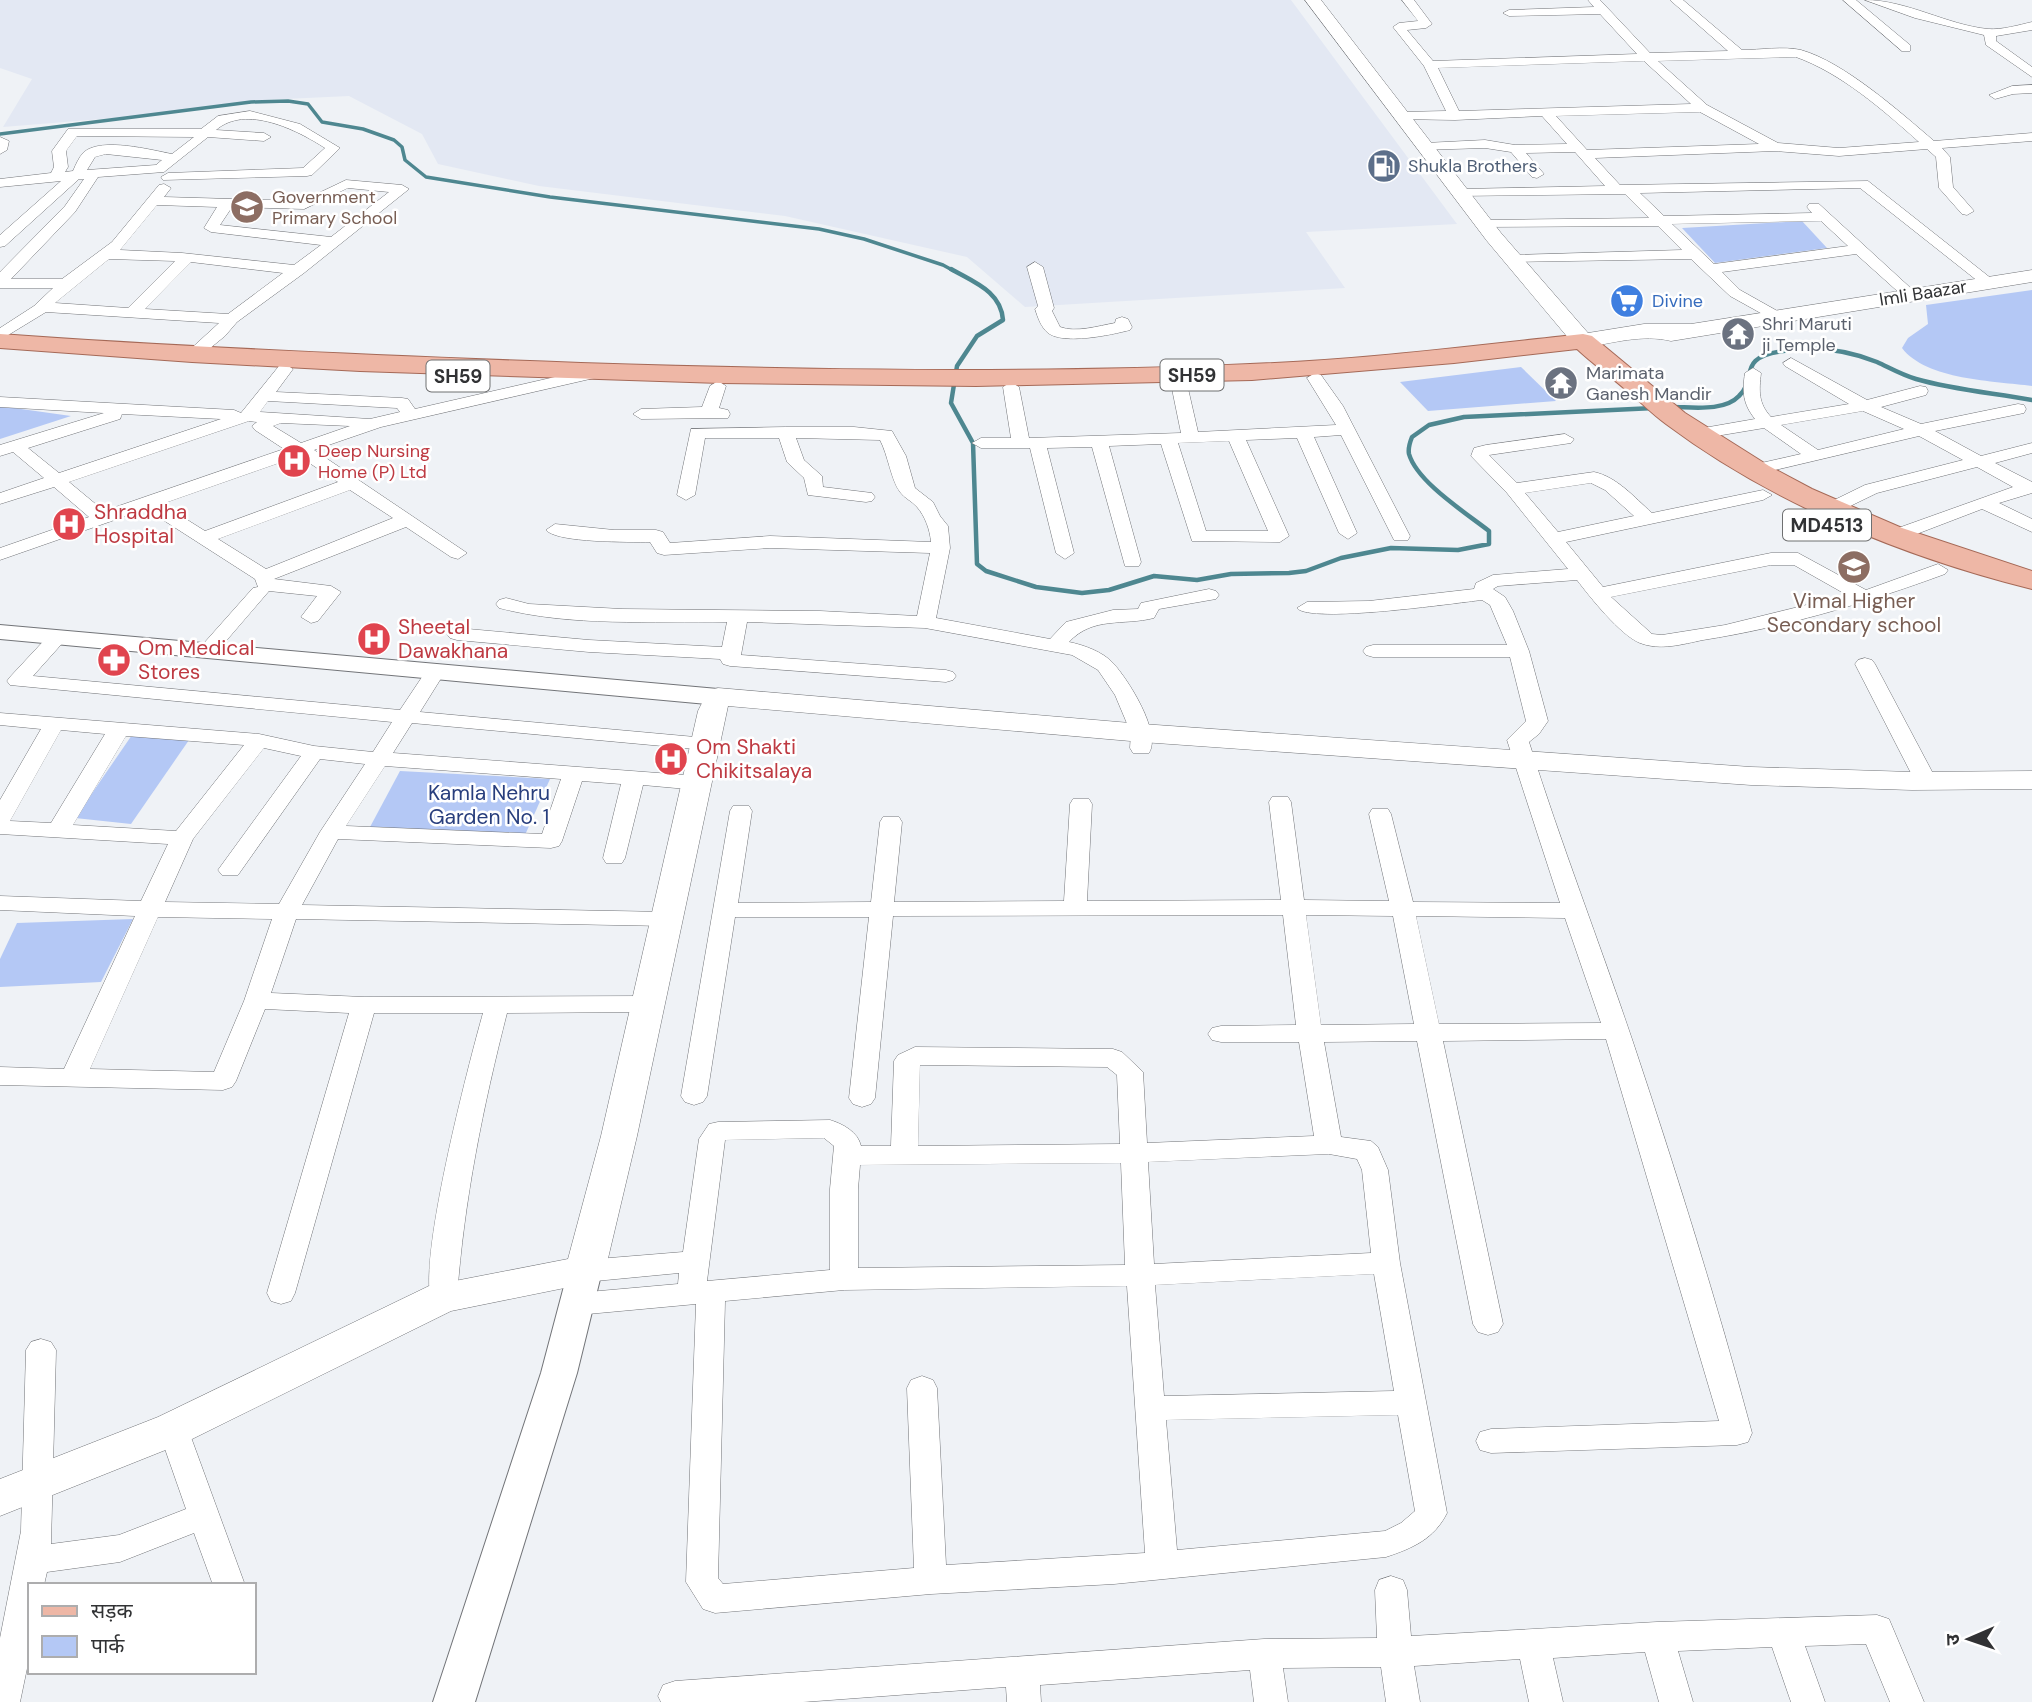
<svg xmlns="http://www.w3.org/2000/svg" width="2032" height="1702" font-family="'DM Sans','Noto Sans Devanagari',sans-serif">
<rect width="100%" height="100%" fill="#eff2f6"/>
<polygon fill="#e3e8f3" points="0,0 1291,0 1457,224 1306,232 1345,288 1025,307 967,257 785,216 539,186 438,164 422,134 349,96 264,100 139,116 3,127 32,79 0,68"/>
<g fill="#b4c8f5">
<polygon points="1802,221 1827,248 1715,263 1682,228"/>
<path d="M2032,290V386C1995,381 1926,380 1902,348L1908,338L1928,324L1926,305Z"/>
<polygon points="1521,367 1556,401 1428,411 1400,382"/>
<polygon points="0,406 71,416 0,439"/>
<polygon points="132,735 189,740 131,824 75,818"/>
<polygon points="400,771 550,779 525,835 370,827"/>
<polygon points="133,919 101,982 0,987 0,959 17,923"/>
</g>
<g fill="none" stroke-linecap="round" stroke-linejoin="round">
<polyline stroke="#4e8790" stroke-width="3.5" points="0,134 251,102 288,101 308,104 322,122 363,129 394,140 402,147 405,160 426,177 550,197 819,229 864,239 943,265 954,271"/>
<g stroke="#4e8790" stroke-width="4.5">
<path d="M951,269C973,282 1001,291 1003,320L977,336L957,366L951,403L973,443L977,564L986,571L1036,587L1082,593L1109,590L1154,576L1197,580L1231,574L1289,573L1306,571L1341,558L1391,548L1458,550L1489,544V531C1466,513 1417,482 1409,454C1408,449 1410,442 1412,437L1429,425L1464,417L1654,408"/>
<path d="M1672,407C1692,407 1724,412 1739,396C1759,377 1735,358 1783,351C1814,346 1847,350 1877,362C1890,368 1902,375 1916,379C1954,390 1994,393 2032,400"/>
</g>
<g stroke="#727478" stroke-width="1">
<g id="minor">
<path d="M1402,0H1414L1432,24L1426,28L1407,30L1433,61L1637,54L1600,14L1509,16L1503,13L1509,10L1594,7L1588,0H1600L1650,53L1728,51L1670,0H1683L1742,50C1760,50 1784,46 1801,50C1844,62 1900,112 1934,141L2032,133V141L1942,148L1950,157L1953,187L1974,211L1967,215L1962,214L1939,188L1936,157L1927,149L1839,156L1775,151L1595,158L1620,185L1868,181L1997,283L1989,288L1984,286L1860,188L1640,193L1664,216L1812,213L1807,207L1809,204H1819L1915,292L1918,295L1915,298H1905L1856,254L1722,272L1740,290L1781,313L1783,316L1775,321L1730,296L1691,259L1507,262L1505,259L1507,256L1512,255L1682,250L1658,226L1479,227L1477,224L1479,221L1484,220L1649,218L1625,194L1455,196V190L1460,189L1605,186L1575,152L1526,153L1544,174L1537,178L1532,177L1511,152L1485,148L1420,150V144L1425,143L1485,140L1515,145L1567,144L1542,116L1455,120L1396,119L1394,116L1401,112L1446,111L1424,66L1393,27L1399,23L1418,21ZM1796,57C1841,73 1883,110 1919,142L1839,148L1778,143L1707,105L1658,61ZM1644,61L1691,104L1459,111L1438,68ZM1700,112L1759,144L1587,150L1556,116ZM1821,221L1848,246L1714,264L1672,224Z"/>
<polygon points="1843,0 1856,0 1910,45 1910,51 1902,51"/>
<path d="M1865,0C1907,0 1947,25 1988,29C2002,30 2019,25 2032,22V30L1996,36V41L2032,67V77L1986,45L1984,35L1915,18Z"/>
<polygon points="2032,85 2032,93 2013,94 1995,99 1989,95 2012,86"/>
<path d="M250,111L300,124L340,148L312,175L307,176L163,180L161,177L168,173L303,168L325,148C297,130 246,104 216,130L264,133L271,137L264,141L208,137L164,172L98,177L75,212L11,279H62L112,242L159,185L164,184L171,188L164,197L302,201L346,180L402,185L409,189L304,273L237,322L225,336L198,358L192,360L184,355L219,323L46,312L0,340V328L34,306L53,288H0V272L65,206L84,179H79L5,246L0,247V235L61,181L0,187V179L51,173L54,167L52,151L68,129H201L218,116ZM77,136L194,137L172,154C151,150 102,137 84,152C79,157 76,164 73,171L65,172L68,167L66,151ZM106,154L162,160L156,165L87,170L95,157ZM348,188L389,192L331,237L220,225L232,207L304,209ZM157,205L217,207L204,228L211,232L321,245L294,265L182,253L120,250ZM109,259L175,261L128,308L55,303ZM191,262L283,273L228,314L145,309Z"/>
<polygon points="0,137 9,141 7,150 0,154"/>
<path d="M1035,262L1043,267L1054,308L1052,311L1060,327C1076,333 1098,326 1115,323L1116,319L1122,317L1128,319L1132,327L1130,330C1111,335 1064,345 1048,333C1041,327 1038,318 1035,309L1038,306L1027,267Z"/>
<path d="M1791,358L1867,400L1920,386L1926,387L1928,391L1926,395L1881,407L1921,424L2018,404L2024,405L2026,409L2024,413L1935,431L1981,456L2032,443V453L1995,463L2032,482V493L1999,503L2032,519V532L1982,509L1901,540H1887L1885,536L1887,532L2013,487L1977,467L1877,493L1836,513H1824L1821,509L1824,505L1865,485L1963,460L1919,436L1754,475L1745,470L1748,466L1801,454L1764,428L1698,439L1692,438L1689,434L1692,430L1755,419C1743,404 1742,392 1745,373L1753,368L1761,373C1759,391 1758,403 1771,417L1849,404L1785,366L1783,363ZM1863,411L1904,429L1818,450L1781,425Z"/>
<path d="M285,364L293,369L276,392L402,398L408,399L415,409L603,366L611,371L603,376L381,427L314,450L467,553L458,559L451,557L406,527L274,579L331,586L341,592L318,621L311,623L301,617L317,596L269,591L214,655H200L197,651L253,588L258,587L255,579L146,509L0,560V548L89,517L54,487L0,504V493L44,478L13,452L0,456V445L104,413L0,407V397L234,410L241,413L279,366ZM268,401L397,408L400,412L370,419L260,412ZM122,414L221,419L59,473L28,448L120,419ZM249,421L257,422L252,426L255,430L284,449L104,511L69,482ZM281,423L350,426L301,443L273,426ZM299,456L338,482L205,531L162,504ZM350,490L393,518L266,569L218,539Z"/>
<path d="M1315,373L1321,375L1343,406L1410,536L1408,540H1394L1392,536L1341,435L1314,437L1357,533L1348,539L1339,533L1297,438L1246,440L1289,536L1280,542L1192,541L1161,444L1109,446L1141,562L1139,566H1125L1092,447L1047,448L1074,553L1065,559L1056,553L1030,448H981L972,443L981,438H1011L1003,387L1011,382L1019,387L1029,438L1181,433L1171,384L1179,379L1187,384L1198,432L1336,425L1307,378ZM1229,441L1268,531H1206L1178,443Z"/>
<polygon points="718,381 726,386 719,408 728,410 730,414 728,418 641,419 633,414 641,409 702,407 710,386"/>
<path d="M786,427H854L892,431L906,456L915,488L933,502L940,516L948,526L950,548L936,618L1050,639L1066,622L1113,610L1138,609L1141,603L1209,589L1216,591L1219,595L1216,599L1159,609L1154,618C1123,626 1093,616 1069,642C1084,645 1103,652 1113,663C1128,679 1162,733 1149,753H1133L1130,748L1131,733L1115,695L1098,670L1072,655L925,628L747,622L741,655L946,670L953,672L956,676L953,680L946,682L730,666L723,664L720,659L589,652L457,640L450,638L447,634L450,630L457,628L589,640L722,647L727,622C652,621 572,627 499,608L496,604L499,600L506,598L529,604L622,609L820,611L917,616L930,553L770,548L664,555L657,553L650,542C630,542 557,543 546,530L555,524L614,530H656L663,532L670,543L770,536L931,542C930,530 925,516 917,507C912,501 904,498 900,492C891,480 888,455 880,440L796,438L804,460L822,476L823,487L872,493L875,497L872,501L866,502L808,495L804,478L787,462L779,438H705L695,495L686,500L677,495L691,429Z"/>
<path d="M1565,434L1574,439L1571,443L1489,455L1517,483L1594,472C1617,477 1634,497 1652,513L1763,490L1772,495L1763,500L1566,542L1603,587L1771,553H1798L1866,590L1938,564L1948,570L1945,574C1866,603 1786,627 1703,640C1683,644 1661,651 1640,643C1620,635 1590,597 1577,580L1498,586L1493,589L1505,597L1513,611L1529,651L1548,721L1539,734L1529,742C1561,844 1599,941 1633,1042C1676,1171 1717,1302 1752,1433L1748,1442L1737,1445L1491,1453L1480,1450L1476,1441L1480,1432L1491,1429L1719,1421L1606,1039L1443,1041L1503,1324L1498,1332L1488,1335L1478,1332L1473,1324L1417,1041L1324,1042L1341,1137L1371,1141L1378,1147L1388,1170L1400,1263L1447,1513C1434,1539 1413,1548 1386,1557L1114,1584L931,1594L715,1613L703,1609L686,1582L696,1304L577,1315L567,1312L563,1304L567,1296L577,1293L678,1284L679,1273L585,1282L575,1279L571,1271L575,1263L585,1260L683,1252L699,1139L709,1124L718,1122L830,1120C843,1124 858,1132 861,1146H891L894,1061L898,1055L915,1047L1113,1049L1122,1052L1143,1072L1147,1143L1314,1136L1299,1042H1221L1212,1040L1208,1034L1212,1028L1221,1026L1296,1025L1283,915L893,916L875,1098L871,1104L862,1107L853,1104L849,1098L869,917H735L707,1096L703,1102L694,1105L685,1102L681,1096L730,811L733,806H749L752,811L738,903L871,902L880,822L883,817H899L902,822L894,902L1064,901L1070,804L1073,799H1089L1092,804L1087,901L1281,900L1269,802L1272,797H1288L1291,802L1304,900L1389,901L1369,814L1372,809H1388L1391,814L1413,902L1560,903L1507,740L1526,721L1510,657H1373L1366,655L1363,651L1366,647L1373,645H1507L1490,605L1482,600C1455,603 1310,624 1297,608L1307,602L1369,601L1474,589L1476,583L1493,575L1568,569L1507,493L1471,456L1474,448L1486,445ZM1591,483L1605,490L1634,516L1558,532L1525,493ZM1771,565H1794L1847,595L1725,625L1662,635L1652,634L1611,597ZM1306,915L1393,916L1414,1024L1321,1025ZM1416,916L1565,918L1601,1023L1439,1024ZM920,1065L1107,1067L1117,1075L1120,1144L918,1146ZM824,1138L834,1146L830,1189V1270L707,1281L725,1140ZM1329,1154L1357,1159L1362,1170L1371,1253L1154,1264L1148,1162ZM1121,1163L1125,1265L858,1268V1189L860,1165ZM1374,1274L1394,1391L1164,1396L1155,1285ZM1127,1286L1145,1553L946,1565L937,1388L933,1380L922,1376L911,1380L907,1388L914,1568L723,1584L718,1578L725,1301L844,1290ZM1398,1415L1415,1511L1401,1523L1385,1531L1177,1550L1166,1420Z"/>
<path d="M57,632L64,634L67,638L33,676L400,710L428,668H442L445,672L420,712L706,738L714,739L717,744L714,749L706,750L412,723L393,753L698,776L706,778L709,783L706,788L698,790L643,785L625,858L622,863H606L603,858L621,784L582,781L562,841L559,846L551,848L338,839L302,905L667,912L675,914L679,919L675,924L667,926L296,919L271,993L364,997L648,996L657,998L660,1004L657,1010L648,1012L507,1013C483,1107 464,1200 457,1297L453,1305L443,1308L433,1305C414,1271 470,1059 483,1013H374L295,1293L291,1301L281,1304L271,1301L267,1293L349,1013L265,1009L236,1081L232,1087L223,1090L0,1085V1067L64,1069L135,916L0,910V896L141,901L168,844L0,834V800L41,729L0,725V713L259,734L314,746L373,752L392,722L10,685L7,681L10,677L50,634ZM61,730L105,734L51,823L10,821ZM126,736L244,745L176,831L73,825ZM264,748L301,756L218,870L222,875H238L320,759L365,764L320,832L279,904L165,902L193,839ZM385,766L561,779L542,834L346,826ZM158,917L272,919L244,1001L214,1072L90,1069Z"/>
<polygon points="1865,658 1872,660 1875,664 1937,781 1934,786 1918,786 1915,781 1855,664 1858,660"/>
<polygon points="41,1339 51,1342 56,1350 51,1544 119,1535 186,1509 158,1429 162,1420 173,1417 184,1420 188,1429 245,1585 213,1585 194,1533 120,1562 47,1572 44,1585 30,1585 30,1654 20,1702 0,1702 0,1638 21,1531 26,1350 31,1342"/>
<polygon points="1391,1576 1403,1580 1407,1590 1411,1636 1657,1622 1877,1615 1889,1619 1924,1702 1890,1702 1866,1644 1805,1646 1825,1702 1791,1702 1772,1647 1678,1651 1693,1702 1659,1702 1645,1652 1553,1658 1563,1702 1529,1702 1520,1659 1414,1666 1420,1702 1386,1702 1381,1667 1283,1668 1288,1702 1254,1702 1250,1670 1040,1685 1041,1702 1007,1702 1006,1687 803,1702 661,1702 658,1696 663,1685 675,1681 1264,1639 1377,1638 1375,1590 1379,1580"/>
</g>
</g>
<g stroke="#727478" stroke-width="2">
<g id="tertiary">
<polygon points="0,625 718,689 727,692 731,697 727,702 718,705 0,639"/>
<polygon points="585,1258 597,1262 602,1271 577,1373 475,1702 433,1702 541,1373 568,1271 573,1262"/>
</g>
</g>
<g stroke="#727478" stroke-width="1">
<g id="secondary">
<path d="M1305,0H1321L1501,233L1588,333L1644,324H1691L2032,270V282L1671,341C1643,334 1612,343 1583,348L1575,346L1487,241Z"/>
<polygon points="718,688 1142,724 1751,767 1912,772 2032,771 2032,789 1912,790 1751,785 1142,742 728,706 637,1136 605,1271 599,1281 451,1311 188,1441 0,1516 0,1479 158,1417 429,1286 568,1259 601,1136 698,711 708,691"/>
</g>
</g>
<g stroke="#a56957" stroke-width="2">
<path id="primary" d="M0,334C194,348 387,356 581,363C804,370 1027,374 1250,364C1361,360 1472,346 1583,334L1592,336L1685,413L1769,466L1812,489L1902,528L2032,571V589C1904,557 1773,504 1666,424C1652,414 1640,401 1626,390C1610,376 1593,364 1577,349L1454,363L1252,380L976,386L720,383L360,371L192,362L0,348Z"/>
</g>
<use href="#minor" fill="#fff" fill-rule="evenodd"/>
<use href="#tertiary" fill="#fff" fill-rule="evenodd"/>
<use href="#secondary" fill="#fff" fill-rule="evenodd"/>
<use href="#primary" fill="#eeb7a6" fill-rule="evenodd"/>
</g>
<defs>
<g id="fuel-disc" transform="scale(1.75)"><circle r="9.5" fill="#5c6f8a" stroke="#fff"/><path d="M-5.5-6h7V0h2V4h1.3V-2.5L3-4.5l.8-.8L6-3V5H2.5V1h-1V6h-7ZM-4.2-4.7v3.2H.2V-4.7Z" fill="#fff"/></g>
<g id="school-disc" transform="scale(1.75)"><circle r="9.5" fill="#8d6e63" stroke="#fff"/><path d="M0-5L7-2L0 1L-7-2ZM-4 1L0 2.5L4 1V4Q0 6-4 4Z" fill="#fff"/></g>
<g id="supermarket-disc" transform="scale(1.75)"><circle r="9.5" fill="#3f7fe0" stroke="#fff"/><path d="M-6-5.5h2.5l.6 2H6L4.5 2H-2.5L-4.4-4H-6ZM-1.5 3.2a1.3 1.3 0 1 0 .1 0ZM3 3.2a1.3 1.3 0 1 0 .1 0Z" fill="#fff"/></g>
<g id="temple-disc" transform="scale(1.75)"><circle r="9.5" fill="#6b7280" stroke="#fff"/><path d="M0-6L5-2H3V0L6.5 2.5H4V6H1.5V3h-3V6H-4V2.5H-6.5L-3 0V-2H-5Z" fill="#fff"/></g>
<g id="hospital-disc" transform="scale(1.75)"><circle r="9.5" fill="#e0444e" stroke="#fff"/><path d="M-5-5h3v3.5h4V-5h3V5h-3V1.5h-4V5h-3Z" fill="#fff"/></g>
<g id="pharmacy-disc" transform="scale(1.75)"><circle r="9.5" fill="#e0444e" stroke="#fff"/><path d="M-2-6h4v4h4v4h-4v4h-4v-4h-4v-4h4Z" fill="#fff"/></g>
</defs>
<g fill-rule="evenodd">
<use href="#fuel-disc" x="1384" y="166"/>
<use href="#school-disc" x="247" y="207"/>
<use href="#supermarket-disc" x="1627" y="301"/>
<use href="#temple-disc" x="1738" y="334"/>
<use href="#temple-disc" x="1561" y="383"/>
<use href="#hospital-disc" x="294" y="461"/>
<use href="#hospital-disc" x="69" y="524"/>
<use href="#school-disc" x="1854" y="567"/>
<use href="#hospital-disc" x="374" y="639"/>
<use href="#pharmacy-disc" x="114" y="660"/>
<use href="#hospital-disc" x="671" y="759"/>
</g>
<g text-anchor="middle" dominant-baseline="central" stroke-width="5" stroke-linejoin="round" paint-order="stroke">
<g font-size="18" fill="#4e5e75" stroke="#fff" text-anchor="start">
<text x="1408" y="166">Shukla Brothers</text>
</g>
<g font-size="18" fill="#785e54" stroke="#fff" text-anchor="start">
<text x="272" y="197">Government<tspan x="272" dy="21">Primary School</tspan></text>
</g>
<g font-size="18" fill="#313234" stroke="#fff">
<text transform="translate(1923 293) rotate(-9)">Imli Baazar</text>
</g>
<g font-size="18" fill="#366cbe" stroke="#fff" text-anchor="start">
<text x="1652" y="301">Divine</text>
</g>
<g font-size="18" fill="#5b616d" stroke="#fff" text-anchor="start">
<text x="1762" y="324">Shri Maruti<tspan x="1762" dy="21">ji Temple</tspan></text>
<text x="1586" y="373">Marimata<tspan x="1586" dy="21">Ganesh Mandir</tspan></text>
</g>
<g font-size="18" fill="#be3a42" stroke="#fff" text-anchor="start">
<text x="318" y="451">Deep Nursing<tspan x="318" dy="21">Home (P) Ltd</tspan></text>
</g>
<g fill="#fff" stroke="#6f7071" stroke-width="2">
<rect x="1160.5" y="359.5" width="63" height="31" rx="5"/>
<rect x="426.5" y="360.5" width="63" height="31" rx="5"/>
<rect x="1783" y="509.5" width="88" height="31" rx="5"/>
</g>
<g font-size="19" font-weight="bold" fill="#313234">
<text x="1192" y="375">SH59</text>
<text x="458" y="376">SH59</text>
<text x="1827" y="525">MD4513</text>
</g>
<g font-size="21" fill="#be3a42" stroke="#fff" text-anchor="start">
<text x="94" y="512">Shraddha<tspan x="94" dy="24">Hospital</tspan></text>
<text x="398" y="627">Sheetal<tspan x="398" dy="24">Dawakhana</tspan></text>
<text x="138" y="648">Om Medical<tspan x="138" dy="24">Stores</tspan></text>
<text x="696" y="747">Om Shakti<tspan x="696" dy="24">Chikitsalaya</tspan></text>
</g>
<g font-size="21" fill="#785e54" stroke="#fff">
<text x="1854" y="601">Vimal Higher<tspan x="1854" dy="24">Secondary school</tspan></text>
</g>
<g font-size="21" fill="#283e7d" stroke="#fff">
<text x="489" y="793">Kamla Nehru<tspan x="489" dy="24">Garden No. 1</tspan></text>
</g>
</g>
<rect x="28" y="1583" width="228" height="91" fill="#ffffff" stroke="#adadae" stroke-width="2"/>
<rect x="42" y="1606" width="35" height="10" fill="#eeb7a6" stroke="#adadae" stroke-width="2"/>
<text x="91" y="1618" font-size="21" fill="#313234">सड़क</text>
<rect x="42" y="1636" width="35" height="21" fill="#b4c8f5" stroke="#adadae" stroke-width="2"/>
<text x="91" y="1653" font-size="21" fill="#313234">पार्क</text>
<g transform="translate(1969 1639) rotate(268)" stroke="#ffffff" stroke-width="5" paint-order="stroke">
<path d="M0-5L12 26L0 18L-12 26Z" fill="#313234"/>
<text y="-10" font-size="19" font-weight="bold" text-anchor="middle" fill="#313234">उ</text>
</g>
</svg>
